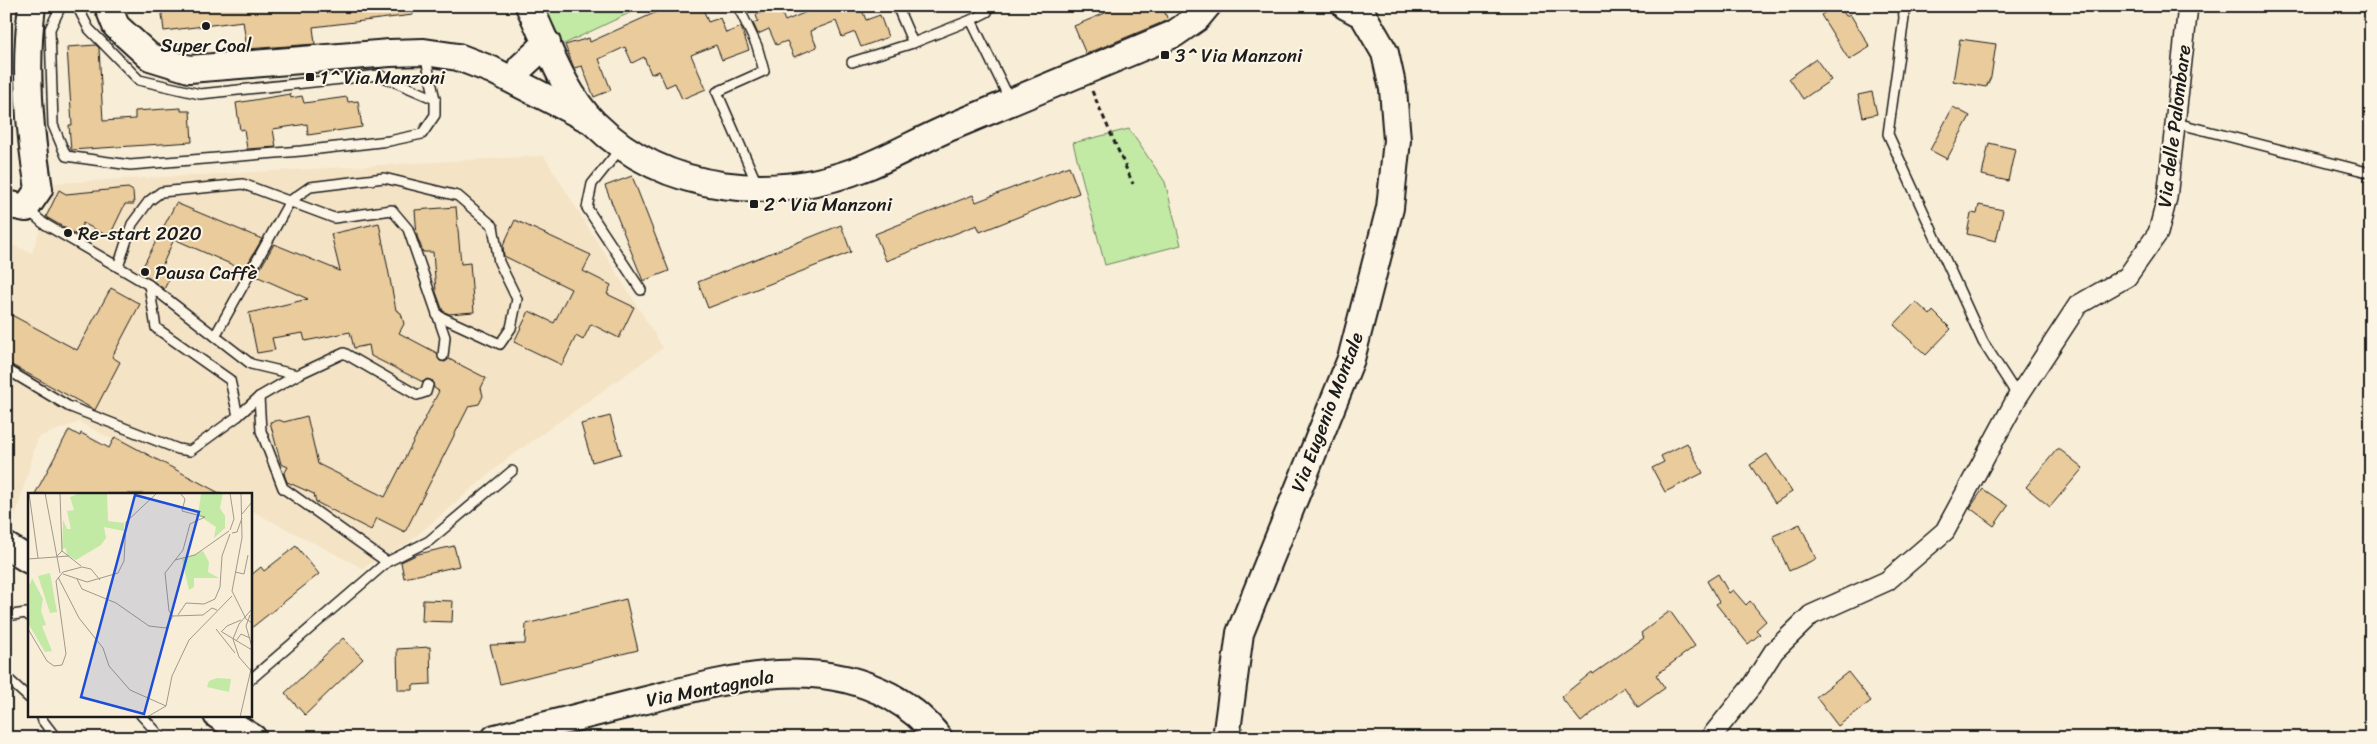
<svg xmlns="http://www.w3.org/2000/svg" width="2377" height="744" font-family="Sriracha,sans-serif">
<rect width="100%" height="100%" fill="#f8edd6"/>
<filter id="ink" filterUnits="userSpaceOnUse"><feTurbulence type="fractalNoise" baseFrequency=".02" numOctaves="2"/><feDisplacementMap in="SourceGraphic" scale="10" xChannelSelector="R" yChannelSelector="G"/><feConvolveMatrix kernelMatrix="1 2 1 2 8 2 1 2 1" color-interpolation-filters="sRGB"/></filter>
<g filter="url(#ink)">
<polygon fill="#f4e3c5" points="544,156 663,348 508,458 408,543 362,568 250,510 250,494 219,494 79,422 38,437 9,538 6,536 6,243 32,253 56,183"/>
<g fill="#c2eaa5" stroke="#6f8360">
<polygon points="544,6 644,6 562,45"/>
<polygon points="1129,129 1165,182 1181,245 1105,265 1073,143"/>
</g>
<g fill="#e9cb9c" stroke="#1c1c1c">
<polygon points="161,6 413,6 413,15 313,27 315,44 247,49 243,21 164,31"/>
<polygon points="670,6 687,6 689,11 702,6 708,22 720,18 726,33 741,27 749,50 722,60 716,45 691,55 706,89 682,99 675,83 666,87 659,71 651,74 644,57 632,63 625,47 599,59 611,90 594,97 582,66 574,68 565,45 589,38 590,42"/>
<polygon points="776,6 779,6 785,21 811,10 809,6 870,6 862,10 866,20 880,15 888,37 861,47 855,32 842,37 836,21 810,31 817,47 794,57 787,41 776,45 769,29 758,34 753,23 758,21 756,15"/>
<polygon points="1102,6 1162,6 1168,20 1086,54 1074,26 1105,13"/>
<polygon points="1835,6 1839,6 1846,16 1850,14 1870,47 1849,60 1821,15"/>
<polygon points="1960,39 1996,44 1991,77 1986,87 1953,81"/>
<polygon points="96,45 99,48 103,121 135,119 135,111 181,108 181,111 190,111 192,142 71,150 69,125 72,125 67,47"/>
<polygon points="1816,59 1831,80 1803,99 1789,78"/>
<polygon points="1872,92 1877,114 1863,117 1858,95"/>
<polygon points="290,94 291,98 302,96 304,103 347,97 348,102 358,101 362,127 308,135 307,124 273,129 276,147 247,149 244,129 240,130 236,103"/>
<polygon points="1953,107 1970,116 1947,159 1930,150"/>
<polygon points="1989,143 2015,149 2008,181 1982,175"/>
<polygon points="1069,166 1079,193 980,232 977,225 886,261 875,234 973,195 976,202"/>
<polygon points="632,176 669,271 643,281 605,186"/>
<polygon points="128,188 133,191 134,204 125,204 111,233 104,234 83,223 77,235 46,217 59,190 66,194"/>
<polygon points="176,203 262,239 244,270 174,239 161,268 172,274 164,289 140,272"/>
<polygon points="1979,205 2003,210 1996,241 1967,234 1971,213 1977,214"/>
<polygon points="456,207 461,264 470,263 474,312 449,314 443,311 436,292 433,252 423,252 417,236 415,210"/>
<polygon points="515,220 591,255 583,271 611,285 607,294 634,307 619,338 591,324 583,340 576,336 562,365 514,342 529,311 554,323 571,289 504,256 503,246"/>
<polygon points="379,223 396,310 401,313 404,324 399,333 437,353 440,361 445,362 449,359 486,378 481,388 483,396 479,404 469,406 405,532 377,518 371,530 316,502 314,494 287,482 284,474 288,467 281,464 270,422 279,420 284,422 307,416 318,464 385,497 439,391 434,388 433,381 427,379 423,382 371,356 369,345 354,348 350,332 305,341 303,333 272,338 275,350 257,353 249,313 308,299 256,276 274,244 340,271 331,234"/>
<polygon points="841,225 851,252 708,308 698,282"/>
<polygon points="111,288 140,304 112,357 120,362 95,410 6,362 6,312 77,350"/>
<polygon points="1916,302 1930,315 1933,311 1951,329 1926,355 1894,325"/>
<polygon points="610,416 621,454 592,462 581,424"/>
<polygon points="69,430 80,436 81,433 109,448 115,437 221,494 35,494"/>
<polygon points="1687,443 1703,473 1665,492 1652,468 1664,462 1661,456"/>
<polygon points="2058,448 2083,468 2050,507 2026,487"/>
<polygon points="1767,454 1792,492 1775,503 1750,465"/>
<polygon points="1983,489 2008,506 1994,526 1970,508"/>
<polygon points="1800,524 1816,559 1789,571 1773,536"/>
<polygon points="296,546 319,574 250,629 250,576 261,567 264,571"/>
<polygon points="454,546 459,566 404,578 401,562 418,554"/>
<polygon points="1718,574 1729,593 1733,590 1746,605 1750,601 1766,621 1756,630 1760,634 1748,644 1716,604 1719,602 1707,581"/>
<polygon points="626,599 638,650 500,684 490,645 525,644 526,624"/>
<polygon points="423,600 453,601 452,622 422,621"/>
<polygon points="1670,611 1695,646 1656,675 1665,688 1638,707 1624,687 1581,722 1561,697 1592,672 1593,674 1644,638 1641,633"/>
<polygon points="343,638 363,659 305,715 285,693"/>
<polygon points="430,647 431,684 413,685 413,690 398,690 397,649"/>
<polygon points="1848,672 1871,701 1838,726 1816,697"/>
</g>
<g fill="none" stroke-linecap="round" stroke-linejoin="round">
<g stroke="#1c1c1c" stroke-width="12">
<g id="lane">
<polyline points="61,6 50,29 53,125 66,156 130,165 301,151 389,141 422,134 435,115 435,99 425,55"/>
<polyline points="77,6 89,29 139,80 200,94 379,75 435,99"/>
<polyline points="738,6 757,46 764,71 717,92 757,184"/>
<polyline points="897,6 913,43"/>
<polyline points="1903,6 1904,18 1888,134 1983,342 2012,387 2017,398"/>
<polyline points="971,20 987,12 985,6"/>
<polyline points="852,62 913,43 971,20 1010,100"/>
<polyline points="2176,123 2371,173"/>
<polyline points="620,149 592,184 587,208 641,290"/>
<polyline points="27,209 43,223 149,285 251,364 297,375 344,353 417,395 426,392 428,385"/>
<polyline points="118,267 132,224 149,201 161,192 243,184 334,218 392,210 408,229 445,337 443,356"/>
<polyline points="215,336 290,201 310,187 384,178 458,196 493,226 499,262 517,299 511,328 500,344 437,315"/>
<polyline points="6,369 68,406 178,449 190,451 238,416 230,380 156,328 149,285"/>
<polyline points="259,397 261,431 283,488 387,562"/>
<polyline points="238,416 259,397 297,375"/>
<polyline points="6,616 26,613 29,616"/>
<polyline points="6,677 29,698"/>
<polyline points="250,680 387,562 429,541 512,471"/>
<polyline points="41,715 43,721 56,738"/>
<polyline points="141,715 162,738"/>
</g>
</g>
<g stroke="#1c1c1c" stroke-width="22">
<polyline id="street" points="1710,738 1751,687 1774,651 1811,615 1887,581 1945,531 2017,398 2078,305 2127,277 2158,233 2167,198 2188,6"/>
</g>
<g stroke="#1c1c1c" stroke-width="30">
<g id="secondary">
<polyline points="108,6 116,26 150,57 189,69 390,53 424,52 458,57 492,70 588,119"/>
<path d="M529,6C548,45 563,92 594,123C666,194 777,204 868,166C899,153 928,136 958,124C1030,94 1102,64 1174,34L1197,18L1207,6"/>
<polyline points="521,67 547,43"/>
<path d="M6,204L26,208L39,189C29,128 24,68 32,6"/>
<polyline points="6,546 29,560"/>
<polyline points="217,715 253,738"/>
<path d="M495,738C544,726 593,713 642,701C724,681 811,653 890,696C908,706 926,721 939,738"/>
<polyline points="1226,738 1240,633 1351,359 1390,208 1397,140 1393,89 1385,53 1363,15 1346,6"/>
</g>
</g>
<polyline stroke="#1c1c1c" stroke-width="3" stroke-dasharray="5 4" stroke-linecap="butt" points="1092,91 1133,184"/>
<use href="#lane" stroke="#fcf5e5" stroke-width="9"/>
<use href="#street" stroke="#fcf5e5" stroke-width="19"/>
<use href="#secondary" stroke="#fcf5e5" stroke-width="26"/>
</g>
</g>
<g fill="#1c1c1c" stroke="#fcf5e5" stroke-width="2">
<circle cx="206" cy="26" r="5"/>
<rect x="1160" y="50" width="10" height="10" rx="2.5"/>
<rect x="305" y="72" width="10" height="10" rx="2.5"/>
<rect x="749" y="199" width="10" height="10" rx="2.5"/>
<circle cx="68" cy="233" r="5"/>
<circle cx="145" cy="272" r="5"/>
</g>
<g text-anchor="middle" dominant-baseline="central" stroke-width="4" stroke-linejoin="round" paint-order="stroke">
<g font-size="19" fill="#1c1c1c" stroke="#fcf5e5" text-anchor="start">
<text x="206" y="45" text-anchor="middle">Super Coal</text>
<text x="1175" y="55">3^ Via Manzoni</text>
<text x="320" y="77">1^ Via Manzoni</text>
<text x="764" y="204">2^ Via Manzoni</text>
<text x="78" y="233">Re-start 2020</text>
<text x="155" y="272">Pausa Caffè</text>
</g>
<g font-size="19" fill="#1c1c1c" stroke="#fcf5e5">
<text transform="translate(2174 126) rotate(-83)">Via delle Palombare</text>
<text transform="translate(1327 412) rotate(-69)">Via Eugenio Montale</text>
<text transform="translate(710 688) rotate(-11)">Via Montagnola</text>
</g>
</g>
<g transform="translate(28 493)">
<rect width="224" height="224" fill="#f8edd6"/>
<path d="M52,0H79L80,28L96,30V38L76,34L78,45L73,52L48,67L39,62L38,55L34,56L35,27L39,36H43L39,18L46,17L42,4ZM170,0H195L192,15L197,23V35L186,45L188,34L170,22L173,1ZM175,58L181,69L180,79L191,85H166V94L161,97L154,66ZM22,80L29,119L22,120L10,83ZM4,85L15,106L13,118L18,132L14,133L24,158L17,159L0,130V88L2,92ZM189,185L203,186L201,199L179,194L181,188Z" fill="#c2eaa5"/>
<path fill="none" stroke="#a0998c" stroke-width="1" d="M1,0L10,65M17,0L32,80M213,0L214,45L204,98L218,126L224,130M214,21L224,9M202,37L206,26L202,0M204,40L209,39L214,25M34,58L53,73M29,63L34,58L32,0M0,66L41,63M147,67L167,62L201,38M207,79L216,81L220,62M35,81L59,89L90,80L96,68L98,29L129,0M30,84L51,125L75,155L81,173L102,197L138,213M49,86L54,96L88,110L121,133L138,135L145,123M224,116L211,131L205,146L211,164L224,179M150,122L158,110L176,111L187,106L192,94L194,63L202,41M222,122L218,133L224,154M145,123L141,118L137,80L155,57L162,31L177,24L154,18L157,6L152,0M145,123L175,122L184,115L189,117M0,136L19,168L26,173L34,172L38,161L28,88L35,79L54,74L63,76L72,87M188,136L207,160M193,139L199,133L213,127M194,139L224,157M208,148L213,141L222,145M138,213L144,183L161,147L204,103M119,224L138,213M212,224L224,172"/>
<path fill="#1d4ed8" fill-opacity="0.15" stroke="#1d4ed8" stroke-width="2.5" d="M107,2L171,19L116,221L53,204Z"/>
<rect width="224" height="224" fill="none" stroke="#1c1c1c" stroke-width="2.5"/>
</g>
<rect width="2377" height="744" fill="none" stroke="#fcf5e5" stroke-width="25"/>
<rect x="12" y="12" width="2352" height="719" fill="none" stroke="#1c1c1c" stroke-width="2" filter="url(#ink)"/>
</svg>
